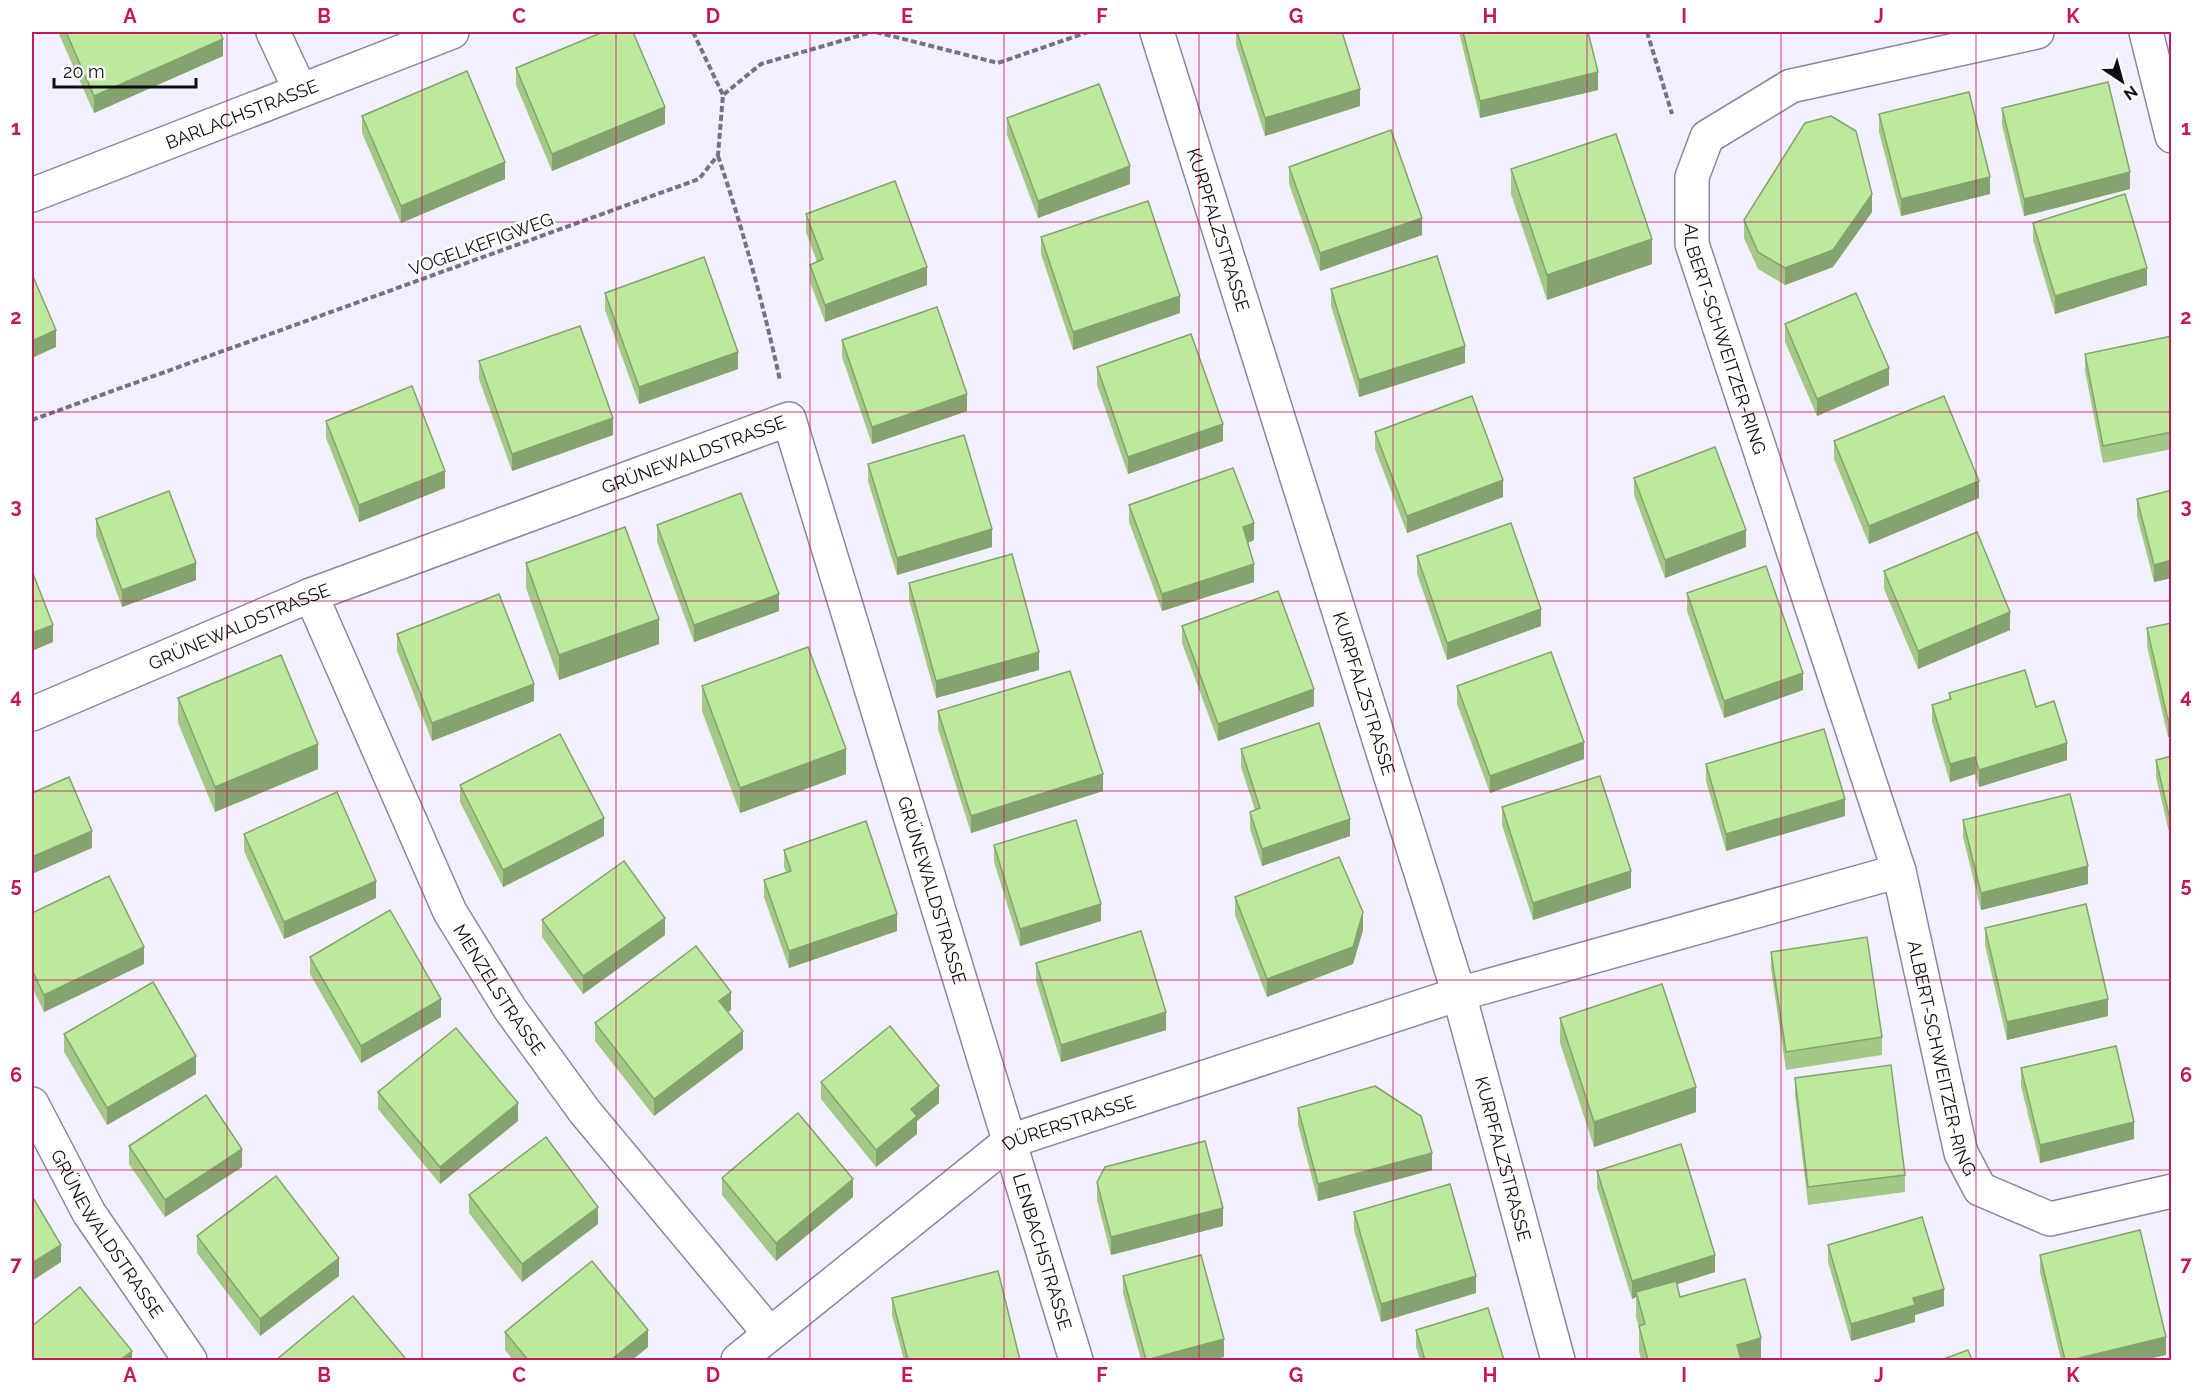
<svg xmlns="http://www.w3.org/2000/svg" width="2203" height="1392" font-family="Raleway,sans-serif">
<rect width="100%" height="100%" fill="#f2f0fc"/>
<g fill="none" stroke-linecap="round" stroke-linejoin="round">
<g stroke="#8b86a3" stroke-width="36">
<g id="minor">
<polyline points="273,32 300,90"/>
<path id="s1" d="M1157,32L1459,994L1558,1360"/>
<path id="s2" d="M2037,32L1791,86L1707,137L1692,177V244L1899,871L1961,1153L1980,1189L2050,1219L2172,1191"/>
<polyline points="2146,32 2172,136"/>
<path id="s3" d="M32,195L452,32"/>
<path id="s4" d="M311,595L450,912L510,1009L585,1112L770,1334"/>
<path id="s5" d="M32,714L311,595L789,419L1076,1360"/>
<path id="s6" d="M32,1104L89,1213L190,1360"/>
<path id="s7" d="M738,1360L1010,1141L1459,994L1899,871"/>
</g>
</g>
<g stroke="#75737f" stroke-width="4" stroke-dasharray="6 3" stroke-linecap="butt">
<polyline points="693,32 723,95"/>
<polyline points="876,32 998,63 1088,32"/>
<polyline points="1647,32 1672,114"/>
<path d="M718,156C743,229 763,304 780,380"/>
<polyline points="32,420 699,179 718,155 723,95 761,64 872,32"/>
</g>
<use href="#minor" stroke="#fff" stroke-width="33"/>
</g>
<g fill="#a3c887">
<polygon points="58,32 220,32 223,56 94,113"/>
<polygon points="1236,32 1342,32 1360,106 1265,136 1236,45"/>
<polygon points="1459,32 1588,32 1598,90 1480,118"/>
<polygon points="516,68 665,124 552,171 516,85"/>
<polygon points="2002,108 2130,189 2024,216 2002,125"/>
<polygon points="1879,114 1990,194 1901,216 1879,132"/>
<polygon points="362,116 505,179 401,223 362,133"/>
<polygon points="1007,118 1130,184 1038,218 1007,135"/>
<polygon points="1289,167 1422,235 1320,271 1289,184"/>
<polygon points="1511,169 1652,264 1547,300 1511,194"/>
<polygon points="1872,212 1833,267 1785,285 1758,269 1744,238 1744,220"/>
<polygon points="806,214 927,285 825,322 810,282 810,265 817,262 806,232"/>
<polygon points="2033,223 2147,285 2055,314 2033,240"/>
<polygon points="1041,237 1180,313 1073,350 1041,254"/>
<polygon points="1331,289 1465,363 1359,397 1331,306"/>
<polygon points="605,293 738,369 639,404 605,310"/>
<polygon points="1785,324 1889,385 1817,416 1785,342"/>
<polygon points="2172,336 2172,449 2103,463 2085,371 2085,354"/>
<polygon points="842,340 967,411 872,444 842,357"/>
<polygon points="479,361 613,435 512,471 479,379"/>
<polygon points="1097,367 1223,441 1128,474 1097,385"/>
<polygon points="326,421 445,488 359,522 326,438"/>
<polygon points="1375,432 1503,497 1407,533 1375,449"/>
<polygon points="1834,441 1979,498 1869,544 1834,459"/>
<polygon points="868,464 992,547 897,575 868,481"/>
<polygon points="1634,478 1746,547 1665,578 1634,495"/>
<polygon points="2172,490 2172,578 2154,582 2137,516 2137,499"/>
<polygon points="1129,505 1254,540 1247,543 1254,582 1162,611 1129,522"/>
<polygon points="96,519 196,580 122,607 96,536"/>
<polygon points="657,525 779,611 694,642 657,542"/>
<polygon points="1417,556 1541,626 1447,660 1417,574"/>
<polygon points="526,563 659,644 559,680 526,588"/>
<polygon points="1884,571 2010,630 1918,669 1884,589"/>
<polygon points="909,583 1039,670 936,698 909,600"/>
<polygon points="1687,593 1803,690 1724,718 1687,611"/>
<polygon points="2172,623 2168,737 2147,646 2147,628"/>
<polygon points="1182,626 1314,706 1218,741 1182,643"/>
<polygon points="397,634 534,701 432,741 397,651"/>
<polygon points="702,686 846,774 740,813 702,711"/>
<polygon points="1457,686 1584,759 1490,793 1457,704"/>
<polygon points="1949,693 2036,707 2067,760 1979,787 1975,774 1950,782 1932,722 1932,705 1949,699"/>
<polygon points="178,698 318,769 215,812 178,723"/>
<polygon points="938,711 1103,791 971,833 938,729"/>
<polygon points="1241,749 1350,836 1262,866 1250,829 1250,812 1255,810 1241,767"/>
<polygon points="2172,756 2172,845 2156,777 2156,760"/>
<polygon points="1706,764 1845,816 1726,851 1706,781"/>
<polygon points="460,785 604,836 503,887 460,802"/>
<polygon points="1502,807 1631,888 1533,920 1502,825"/>
<polygon points="1963,820 2088,884 1981,910 1963,837"/>
<polygon points="244,834 376,898 284,939 244,851"/>
<polygon points="994,845 1101,921 1020,946 994,862"/>
<polygon points="784,850 897,931 789,968 764,897 764,880 786,872 784,867"/>
<polygon points="1235,897 1363,930 1353,964 1267,997 1235,915"/>
<polygon points="32,913 144,964 44,1012 32,987"/>
<polygon points="542,920 665,935 583,994 542,937"/>
<polygon points="1985,928 2108,1016 2007,1040 1985,945"/>
<polygon points="1771,952 1882,1037 1882,1055 1786,1070 1771,969"/>
<polygon points="310,957 441,1017 361,1063 310,974"/>
<polygon points="1036,963 1166,1030 1061,1062 1036,981"/>
<polygon points="731,1010 728,1012 743,1049 654,1116 595,1041 595,1023"/>
<polygon points="1560,1018 1696,1112 1594,1147 1560,1043"/>
<polygon points="64,1034 196,1074 107,1125 64,1052"/>
<polygon points="2021,1068 2134,1139 2040,1163 2021,1086"/>
<polygon points="1795,1078 1905,1175 1905,1192 1808,1205 1795,1095"/>
<polygon points="821,1082 939,1103 917,1121 917,1134 876,1167 821,1099"/>
<polygon points="378,1092 518,1121 440,1184 378,1109"/>
<polygon points="1298,1108 1432,1170 1318,1201 1298,1125"/>
<polygon points="129,1146 242,1167 165,1217 129,1164"/>
<polygon points="1597,1171 1715,1272 1677,1284 1680,1297 1761,1360 1641,1360 1639,1351 1639,1327 1636,1317 1636,1297 1632,1299 1597,1188"/>
<polygon points="722,1178 853,1197 776,1261 722,1195"/>
<polygon points="1097,1182 1223,1226 1111,1255 1097,1200"/>
<polygon points="469,1195 598,1224 522,1282 469,1213"/>
<polygon points="1354,1212 1476,1293 1381,1322 1354,1230"/>
<polygon points="197,1236 339,1276 260,1336 197,1253"/>
<polygon points="1828,1245 1944,1306 1915,1315 1915,1322 1851,1341 1828,1262"/>
<polygon points="2040,1255 2166,1355 2142,1360 2061,1360 2040,1272"/>
<polygon points="1123,1276 1224,1357 1210,1360 1141,1360 1123,1293"/>
<polygon points="892,1298 1020,1360 904,1360 892,1315"/>
<polygon points="1416,1330 1504,1360 1420,1360 1416,1347"/>
<polygon points="505,1332 648,1347 632,1360 513,1360 505,1350"/>
</g>
<g fill="#84a36e">
<polygon points="223,39 223,56 94,113 94,96"/>
<polygon points="1598,72 1598,90 1480,118 1480,101"/>
<polygon points="1360,89 1360,106 1265,136 1265,118"/>
<polygon points="665,107 665,124 552,171 552,154"/>
<polygon points="33,120 33,138 32,138 32,121"/>
<polygon points="505,162 505,179 401,223 401,206"/>
<polygon points="1130,166 1130,184 1038,218 1038,201"/>
<polygon points="2130,172 2130,189 2024,216 2024,199"/>
<polygon points="1990,177 1990,194 1901,216 1901,199"/>
<polygon points="1872,194 1872,212 1833,267 1785,285 1785,268"/>
<polygon points="1422,218 1422,235 1320,271 1320,253"/>
<polygon points="1652,239 1652,264 1547,300 1547,275"/>
<polygon points="927,267 927,285 825,322 825,305"/>
<polygon points="2147,268 2147,285 2055,314 2055,296"/>
<polygon points="1180,296 1180,313 1073,350 1073,332"/>
<polygon points="56,330 56,347 32,358 32,341"/>
<polygon points="1465,346 1465,363 1359,397 1359,380"/>
<polygon points="738,352 738,369 639,404 639,387"/>
<polygon points="1889,368 1889,385 1817,416 1817,399"/>
<polygon points="967,394 967,411 872,444 872,427"/>
<polygon points="613,418 613,435 512,471 512,454"/>
<polygon points="1223,424 1223,441 1128,474 1128,457"/>
<polygon points="445,471 445,488 359,522 359,505"/>
<polygon points="1503,480 1503,497 1407,533 1407,516"/>
<polygon points="1979,481 1979,498 1869,544 1869,526"/>
<polygon points="1254,523 1254,540 1243,545 1243,527"/>
<polygon points="992,529 992,547 897,575 897,558"/>
<polygon points="1746,530 1746,547 1665,578 1665,560"/>
<polygon points="2172,560 2172,578 2154,582 2154,565"/>
<polygon points="196,563 196,580 122,607 122,590"/>
<polygon points="1254,564 1254,582 1162,611 1162,594"/>
<polygon points="779,594 779,611 694,642 694,625"/>
<polygon points="1541,609 1541,626 1447,660 1447,643"/>
<polygon points="2010,612 2010,630 1918,669 1918,651"/>
<polygon points="659,619 659,644 559,680 559,655"/>
<polygon points="53,625 53,642 32,651 32,633"/>
<polygon points="1039,652 1039,670 936,698 936,681"/>
<polygon points="1803,673 1803,690 1724,718 1724,701"/>
<polygon points="534,684 534,701 432,741 432,723"/>
<polygon points="1314,689 1314,706 1218,741 1218,724"/>
<polygon points="2172,719 2172,736 2168,737 2168,720"/>
<polygon points="1584,742 1584,759 1490,793 1490,776"/>
<polygon points="2067,743 2067,760 1979,787 1979,770"/>
<polygon points="318,744 318,769 215,812 215,787"/>
<polygon points="846,749 846,774 740,813 740,788"/>
<polygon points="1975,757 1975,774 1950,782 1950,764"/>
<polygon points="1103,774 1103,791 971,833 971,816"/>
<polygon points="1845,799 1845,816 1726,851 1726,834"/>
<polygon points="604,818 604,836 503,887 503,870"/>
<polygon points="1350,819 1350,836 1262,866 1262,849"/>
<polygon points="92,831 92,848 32,874 32,857"/>
<polygon points="2088,866 2088,884 1981,910 1981,893"/>
<polygon points="1631,871 1631,888 1533,920 1533,903"/>
<polygon points="376,881 376,898 284,939 284,922"/>
<polygon points="1101,904 1101,921 1020,946 1020,929"/>
<polygon points="1363,912 1363,930 1353,964 1267,997 1267,979"/>
<polygon points="897,914 897,931 789,968 789,951"/>
<polygon points="665,918 665,935 583,994 583,976"/>
<polygon points="144,947 144,964 44,1012 44,995"/>
<polygon points="731,992 731,1010 719,1018 719,1001"/>
<polygon points="441,999 441,1017 361,1063 361,1046"/>
<polygon points="2108,999 2108,1016 2007,1040 2007,1022"/>
<polygon points="1166,1012 1166,1030 1061,1062 1061,1045"/>
<polygon points="743,1031 743,1049 654,1116 654,1099"/>
<polygon points="196,1056 196,1074 107,1125 107,1108"/>
<polygon points="939,1086 939,1103 917,1121 917,1134 876,1167 876,1150 911,1109"/>
<polygon points="1696,1087 1696,1112 1594,1147 1594,1122"/>
<polygon points="518,1103 518,1121 440,1184 440,1167"/>
<polygon points="2134,1122 2134,1139 2040,1163 2040,1145"/>
<polygon points="242,1149 242,1167 165,1217 165,1200"/>
<polygon points="1432,1153 1432,1170 1318,1201 1318,1184"/>
<polygon points="853,1179 853,1197 776,1261 776,1243"/>
<polygon points="598,1207 598,1224 522,1282 522,1264"/>
<polygon points="1223,1208 1223,1226 1111,1255 1111,1237"/>
<polygon points="61,1245 61,1262 32,1281 32,1263"/>
<polygon points="1715,1255 1715,1272 1637,1297 1636,1292 1636,1297 1632,1299 1632,1281"/>
<polygon points="339,1258 339,1276 260,1336 260,1319"/>
<polygon points="1476,1276 1476,1293 1381,1322 1381,1304"/>
<polygon points="1944,1289 1944,1306 1915,1315 1915,1322 1851,1341 1851,1324 1913,1298"/>
<polygon points="648,1330 648,1347 632,1360 611,1360"/>
<polygon points="2166,1337 2166,1355 2142,1360 2071,1360"/>
<polygon points="1761,1338 1761,1360 1737,1360 1737,1345"/>
<polygon points="1224,1339 1224,1357 1210,1360 1146,1360"/>
<polygon points="132,1351 132,1360 120,1360"/>
</g>
<g fill="#bde99d" stroke="#84a36e" stroke-width="1.5">
<polygon points="66,32 220,32 223,39 94,96"/>
<polygon points="603,32 633,32 665,107 552,154 516,68"/>
<polygon points="1237,32 1342,32 1360,89 1265,118"/>
<polygon points="1463,32 1588,32 1598,72 1480,101"/>
<polygon points="467,71 505,162 401,206 362,116"/>
<polygon points="2108,82 2130,172 2024,199 2002,108"/>
<polygon points="1099,84 1130,166 1038,201 1007,118"/>
<polygon points="1969,92 1990,177 1901,199 1879,114"/>
<polygon points="1831,116 1856,131 1872,194 1833,250 1785,268 1758,252 1744,220 1805,123"/>
<polygon points="1391,130 1422,218 1320,253 1289,167"/>
<polygon points="1616,134 1652,239 1547,275 1511,169"/>
<polygon points="895,181 927,267 825,305 810,265 823,259 806,214"/>
<polygon points="2125,194 2147,268 2055,296 2033,223"/>
<polygon points="1148,201 1180,296 1073,332 1041,237"/>
<polygon points="1437,256 1465,346 1359,380 1331,289"/>
<polygon points="704,257 738,352 639,387 605,293"/>
<polygon points="32,274 56,330 32,341"/>
<polygon points="1856,293 1889,368 1817,399 1785,324"/>
<polygon points="937,307 967,394 872,427 842,340"/>
<polygon points="580,326 613,418 512,454 479,361"/>
<polygon points="1191,334 1223,424 1128,457 1097,367"/>
<polygon points="2172,336 2172,432 2103,446 2085,354"/>
<polygon points="412,386 445,471 359,505 326,421"/>
<polygon points="1472,396 1503,480 1407,516 1375,432"/>
<polygon points="1944,396 1979,481 1869,526 1834,441"/>
<polygon points="964,435 992,529 897,558 868,464"/>
<polygon points="1715,447 1746,530 1665,560 1634,478"/>
<polygon points="1233,468 1254,523 1243,527 1254,564 1162,594 1129,505"/>
<polygon points="2172,490 2172,560 2154,565 2137,499"/>
<polygon points="169,491 196,563 122,590 96,519"/>
<polygon points="741,493 779,594 694,625 657,525"/>
<polygon points="1511,523 1541,609 1447,643 1417,556"/>
<polygon points="625,527 659,619 559,655 526,563"/>
<polygon points="1977,532 2010,612 1918,651 1884,571"/>
<polygon points="1012,554 1039,652 936,681 909,583"/>
<polygon points="1766,566 1803,673 1724,701 1687,593"/>
<polygon points="32,571 53,625 32,633"/>
<polygon points="1278,591 1314,689 1218,724 1182,626"/>
<polygon points="499,594 534,684 432,723 397,634"/>
<polygon points="2172,623 2172,719 2168,720 2147,628"/>
<polygon points="808,647 846,749 740,788 702,686"/>
<polygon points="1551,652 1584,742 1490,776 1457,686"/>
<polygon points="281,655 318,744 215,787 178,698"/>
<polygon points="2025,670 2036,707 2054,701 2067,743 1979,770 1975,757 1950,764 1932,705 1951,699 1949,693"/>
<polygon points="1070,671 1103,774 971,816 938,711"/>
<polygon points="1319,723 1350,819 1262,849 1250,812 1260,808 1241,749"/>
<polygon points="1824,729 1845,799 1726,834 1706,764"/>
<polygon points="560,734 604,818 503,870 460,785"/>
<polygon points="2172,756 2172,828 2156,760"/>
<polygon points="1600,776 1631,871 1533,903 1502,807"/>
<polygon points="69,777 92,831 32,857 32,793"/>
<polygon points="337,792 376,881 284,922 244,834"/>
<polygon points="2070,794 2088,866 1981,893 1963,820"/>
<polygon points="1076,820 1101,904 1020,929 994,845"/>
<polygon points="866,821 897,914 789,951 764,880 791,871 784,850"/>
<polygon points="1339,857 1363,912 1353,947 1267,979 1235,897"/>
<polygon points="624,861 665,918 583,976 542,920"/>
<polygon points="109,876 144,947 44,995 32,970 32,913"/>
<polygon points="2086,904 2108,999 2007,1022 1985,928"/>
<polygon points="390,910 441,999 361,1046 310,957"/>
<polygon points="1141,931 1166,1012 1061,1045 1036,963"/>
<polygon points="1867,937 1882,1037 1786,1052 1771,952"/>
<polygon points="696,946 731,992 719,1001 743,1031 654,1099 595,1023"/>
<polygon points="153,982 196,1056 107,1108 64,1034"/>
<polygon points="1662,984 1696,1087 1594,1122 1560,1018"/>
<polygon points="890,1026 939,1086 911,1109 917,1116 876,1150 821,1082"/>
<polygon points="456,1028 518,1103 440,1167 378,1092"/>
<polygon points="2116,1046 2134,1122 2040,1145 2021,1068"/>
<polygon points="1891,1065 1905,1175 1808,1187 1795,1078"/>
<polygon points="1375,1086 1421,1116 1432,1153 1318,1184 1298,1108"/>
<polygon points="206,1095 242,1149 165,1200 129,1146"/>
<polygon points="798,1113 853,1179 776,1243 722,1178"/>
<polygon points="546,1137 598,1207 522,1264 469,1195"/>
<polygon points="1205,1141 1223,1208 1111,1237 1097,1182 1105,1167"/>
<polygon points="1681,1144 1715,1255 1632,1281 1597,1171"/>
<polygon points="276,1176 339,1258 260,1319 197,1236"/>
<polygon points="1450,1184 1476,1276 1381,1304 1354,1212"/>
<polygon points="32,1196 61,1245 32,1263"/>
<polygon points="1922,1217 1944,1289 1913,1298 1915,1305 1851,1324 1828,1245"/>
<polygon points="2140,1230 2166,1337 2071,1360 2065,1360 2040,1255"/>
<polygon points="1201,1255 1224,1339 1146,1360 1123,1276"/>
<polygon points="592,1261 648,1330 611,1360 528,1360 505,1332"/>
<polygon points="998,1271 1020,1360 908,1360 892,1298"/>
<polygon points="1745,1279 1761,1338 1737,1345 1741,1360 1648,1360 1639,1326 1645,1324 1636,1292 1676,1281 1680,1297"/>
<polygon points="80,1287 132,1351 120,1360 32,1360 32,1326"/>
<polygon points="353,1296 406,1359 404,1360 276,1360"/>
<polygon points="1488,1308 1504,1360 1425,1360 1416,1330"/>
<polygon points="1968,1350 1972,1360 1941,1360"/>
</g>
<path fill="none" stroke="#c2185b" stroke-width="1.5" stroke-opacity="0.55" d="M227,32V1360M422,32V1360M616,32V1360M810,32V1360M1004,32V1360M1199,32V1360M1393,32V1360M1587,32V1360M1781,32V1360M1976,32V1360M32,222H2172M32,412H2172M32,601H2172M32,791H2172M32,980H2172M32,1170H2172"/>
<g text-anchor="middle" dominant-baseline="central" stroke-width="5" stroke-linejoin="round" paint-order="stroke">
<g font-size="18" fill="#0e0c17" stroke="#fff">
<text stroke="none"><textPath href="#s3" startOffset="225">BARLACHSTRASSE</textPath></text>
<text stroke="none"><textPath href="#s1" startOffset="207">KURPFALZSTRASSE</textPath></text>
<text transform="translate(481 244) rotate(-20)">VOGELKEFIGWEG</text>
<text stroke="none"><textPath href="#s2" startOffset="560">ALBERT-SCHWEITZER-RING</textPath></text>
<text stroke="none"><textPath href="#s5" startOffset="711">GRÜNEWALDSTRASSE</textPath></text>
<text stroke="none"><textPath href="#s5" startOffset="225">GRÜNEWALDSTRASSE</textPath></text>
<text stroke="none"><textPath href="#s1" startOffset="693">KURPFALZSTRASSE</textPath></text>
<text stroke="none"><textPath href="#s5" startOffset="1305">GRÜNEWALDSTRASSE</textPath></text>
<text stroke="none"><textPath href="#s4" startOffset="438">MENZELSTRASSE</textPath></text>
<text stroke="none"><textPath href="#s2" startOffset="1312">ALBERT-SCHWEITZER-RING</textPath></text>
<text stroke="none"><textPath href="#s7" startOffset="411">DÜRERSTRASSE</textPath></text>
<text stroke="none"><textPath href="#s1" startOffset="1179">KURPFALZSTRASSE</textPath></text>
<text stroke="none"><textPath href="#s6" startOffset="150">GRÜNEWALDSTRASSE</textPath></text>
<text stroke="none"><textPath href="#s5" startOffset="1683">LENBACHSTRASSE</textPath></text>
</g>
</g>
<rect width="2203" height="1392" fill="none" stroke="#ffffff" stroke-width="66"/>
<g transform="translate(2122 81) rotate(144)" stroke="#ffffff" stroke-width="4.5" paint-order="stroke">
<path d="M0-4.5L10 22L0 15L-10 22Z" fill="#0e0c17"/>
<text y="-9" font-size="16" font-weight="bold" text-anchor="middle" fill="#0e0c17">N</text>
</g>
<path d="M54 78v9h142v-9" fill="none" stroke="#0e0c17" stroke-width="3"/>
<text x="63" y="78" font-size="18" fill="#0e0c17" stroke="#ffffff" stroke-width="4.5" paint-order="stroke">20 m</text>
<rect x="33" y="33" width="2137" height="1326" fill="none" stroke="#c2185b" stroke-width="2"/>
<g font-size="20" text-anchor="middle" font-weight="bold" fill="#c2185b">
<text x="130" y="23">A</text>
<text x="324" y="23">B</text>
<text x="519" y="23">C</text>
<text x="713" y="23">D</text>
<text x="907" y="23">E</text>
<text x="1102" y="23">F</text>
<text x="1296" y="23">G</text>
<text x="1490" y="23">H</text>
<text x="1684" y="23">I</text>
<text x="1879" y="23">J</text>
<text x="2073" y="23">K</text>
<text x="16" y="135">1</text>
<text x="2186" y="135">1</text>
<text x="16" y="324">2</text>
<text x="2186" y="324">2</text>
<text x="16" y="513">3</text>
<text x="2186" y="513">3</text>
<text x="16" y="703">4</text>
<text x="2186" y="703">4</text>
<text x="16" y="892">5</text>
<text x="2186" y="892">5</text>
<text x="16" y="1082">6</text>
<text x="2186" y="1082">6</text>
<text x="16" y="1271">7</text>
<text x="2186" y="1271">7</text>
<text x="130" y="1382">A</text>
<text x="324" y="1382">B</text>
<text x="519" y="1382">C</text>
<text x="713" y="1382">D</text>
<text x="907" y="1382">E</text>
<text x="1102" y="1382">F</text>
<text x="1296" y="1382">G</text>
<text x="1490" y="1382">H</text>
<text x="1684" y="1382">I</text>
<text x="1879" y="1382">J</text>
<text x="2073" y="1382">K</text>
</g>
</svg>
